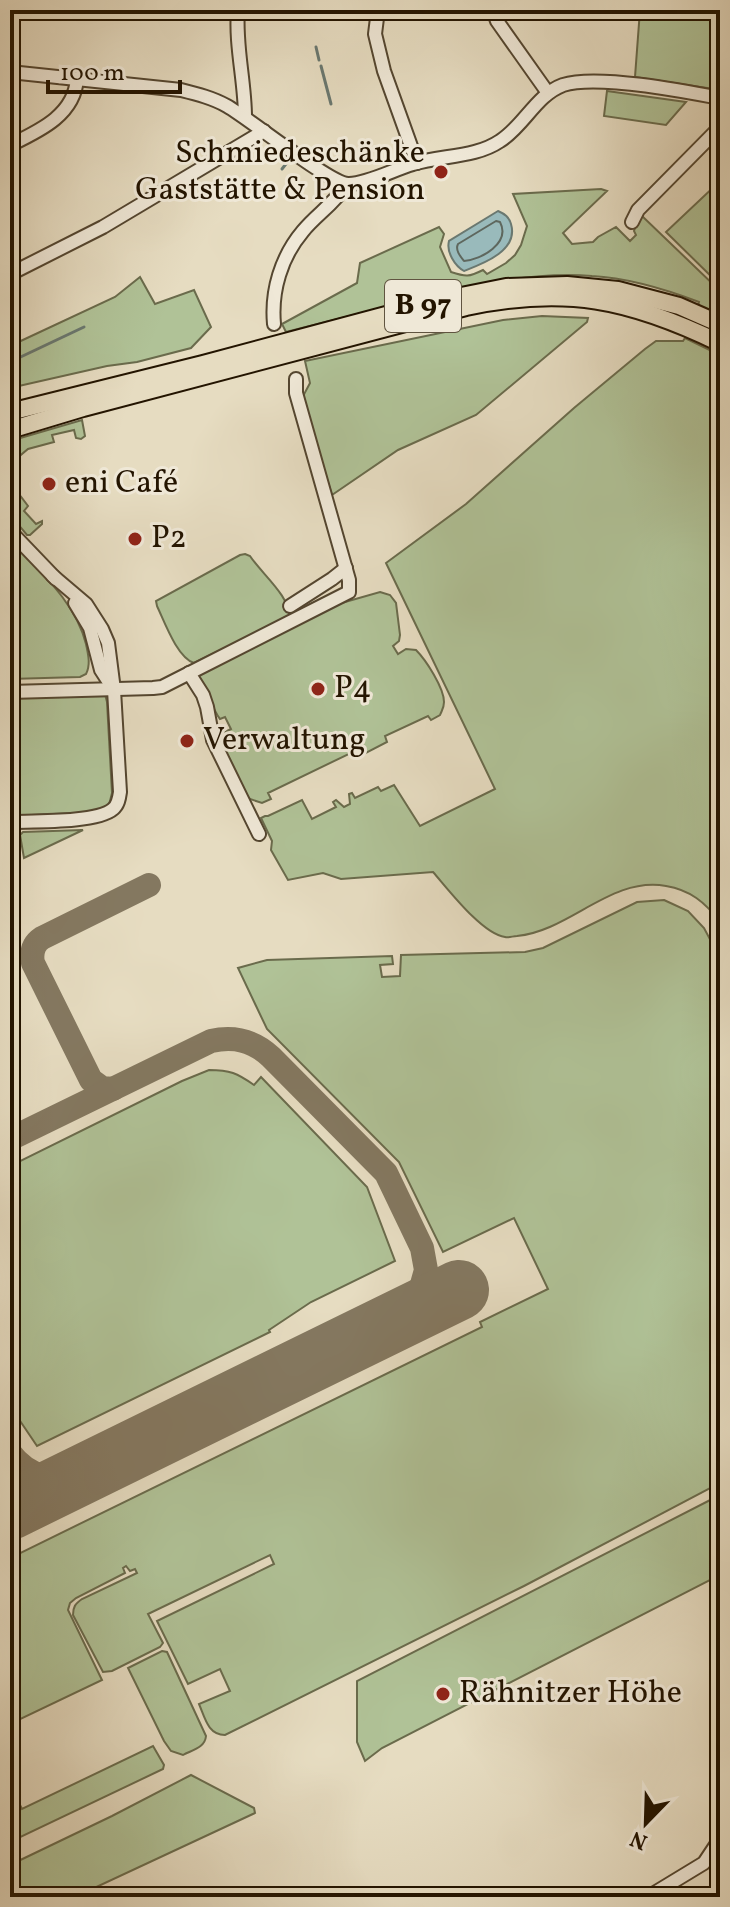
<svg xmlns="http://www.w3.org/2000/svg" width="730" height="1907" font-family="Vollkorn,serif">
<rect width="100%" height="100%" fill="#e6dcc1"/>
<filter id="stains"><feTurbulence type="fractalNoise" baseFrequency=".0025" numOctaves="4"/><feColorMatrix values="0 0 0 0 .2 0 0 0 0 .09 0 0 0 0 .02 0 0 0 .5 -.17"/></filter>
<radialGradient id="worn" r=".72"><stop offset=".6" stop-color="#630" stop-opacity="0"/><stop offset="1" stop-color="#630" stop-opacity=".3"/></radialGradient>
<g fill="#b0c297" stroke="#6a6b4c" stroke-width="2">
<polygon points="640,10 720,10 720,90 635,77"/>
<polygon points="607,91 686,102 666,125 604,116"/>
<polygon points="720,181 720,285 666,232"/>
<path d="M601,189L607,191L563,233L572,244L593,242L598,237L616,227L630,241L636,235L634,231L640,214L718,289L720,294V314L698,307L699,302C665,289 629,278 592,276C528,271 466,287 405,302C365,312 325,322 286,332L282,324L357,283L360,263L439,227L444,234L440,247L451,272C466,277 469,277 483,270L487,274L506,263L515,255L521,245L527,226L513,194Z"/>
<polygon points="140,277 155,304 194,290 211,327 191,348 137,362 107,366 10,388 10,346 115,297"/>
<polygon points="542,316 588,318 587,322 476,415 398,450 332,495 302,398 310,383 305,361 503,320"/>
<path d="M685,338L720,355V922C705,902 690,890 666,886C611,876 570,931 517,936C513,936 509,938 505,937C482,934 448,889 433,872L341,879L323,873L288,880L271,850L272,841L261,818L265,816H268L302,800L312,819L336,807L333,802L336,800L344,807L350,804L349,794L352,793L355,798L378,787L381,791L394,785L420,826L495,789L386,563L466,504L574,408L645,349L656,341H683Z"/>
<polygon points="82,420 85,436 81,439 76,438 74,430 52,435 54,442 28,449 10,464 10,441"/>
<polygon points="10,469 19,494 28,506 24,511 36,524 42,521 42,524 30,535 27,535 16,522 10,512"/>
<path d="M10,539C39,571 75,601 86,644C88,654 91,664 86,674L80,677L10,679Z"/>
<path d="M245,554L250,556C261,573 291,597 289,617L194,663C177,657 165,623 157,606L156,601L240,555Z"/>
<path d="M380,592L390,595L396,603L400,635L399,641L393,646L398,654L406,649L416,650C426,660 444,688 444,702C444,708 442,710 440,715L431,720L428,716L385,736L387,742L362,755L359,749L268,793L271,799L262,803L250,799L243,792L219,741L221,734L231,729L225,717L220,719C210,707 209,688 198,676L199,672L338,604Z"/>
<polygon points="105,694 107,702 112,793 109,805 97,812 10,816 10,695"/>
<polygon points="83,830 24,858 20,835 23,832"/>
<path d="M664,900L688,911L704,928L720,958V1483L524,1586L225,1735C208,1735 205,1718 199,1704L230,1691L220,1669L188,1684L157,1621L274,1564L270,1555L148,1614L163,1643L160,1647L112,1671L103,1672L73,1615C73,1607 75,1604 82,1599L137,1573L135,1569L130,1571L126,1566L123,1568L125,1573L76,1598L70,1603L68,1610L102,1680L10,1724V1558L482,1327L480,1322L548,1289L514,1218L443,1252L399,1162L267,1029L238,968L267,960L392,956L393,964L380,965L382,977L400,976L401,955L525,952L543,948L637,902Z"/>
<path d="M209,1070C230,1070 237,1073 254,1085L261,1077L367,1187L395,1261L311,1302L269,1330L270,1332L37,1446L10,1406V1166L182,1081Z"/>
<polygon points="720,1495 720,1575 382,1748 365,1761 357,1742 357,1681"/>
<path d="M162,1651L167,1652L206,1736C205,1748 192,1750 183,1755L171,1751L164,1741L128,1668Z"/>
<polygon points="153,1746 164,1765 163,1769 10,1842 10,1785 22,1809"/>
<polygon points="191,1775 254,1808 255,1813 75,1897 10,1897 10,1865 112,1816"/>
</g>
<path fill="#99babb" stroke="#6a7870" stroke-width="2" d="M498,211C505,214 509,217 511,224C519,251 482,264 464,271C455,266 446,252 449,241Z"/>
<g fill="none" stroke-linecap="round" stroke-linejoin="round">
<path stroke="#5e675e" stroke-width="2" d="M496,221L500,222C511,243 481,260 464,261C460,256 455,250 458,244Z"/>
<g stroke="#6a7870" stroke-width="3">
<polyline points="316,47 319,60"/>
<polyline points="321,66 331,104"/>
<polyline points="282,169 289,160"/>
<polyline points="10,362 84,327"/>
<polyline points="718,618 720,620"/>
</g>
<g stroke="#847860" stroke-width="24">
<path d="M113,1089L102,1088L91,1080L33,963C31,953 33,944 42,938L149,885"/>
<path d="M10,1139L211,1041C234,1036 253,1040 271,1057L386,1173L422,1248L426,1270L419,1295L405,1313L384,1327"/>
<path d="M10,1453C27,1476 56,1485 83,1474"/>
<polyline points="10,1454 13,1467 10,1488"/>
</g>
<polyline stroke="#847860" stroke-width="60" points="10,1510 459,1290"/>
<g stroke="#544630" stroke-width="16">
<g id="minor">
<path d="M238,10C235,46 245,81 245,117"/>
<polyline points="378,10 375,34 384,71 417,163"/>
<polyline points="493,10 497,21 548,93"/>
<path d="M10,72L181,90C197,94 213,98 227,106C250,119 331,185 349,184C367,184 395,169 413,164C441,155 475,158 500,141C524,126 536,95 563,85C596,74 684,91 720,98"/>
<path d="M10,145C39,131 75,115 77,78"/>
<polyline points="632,222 638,210 720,127"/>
<polyline points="10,274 103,227 264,131"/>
<path d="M274,324C271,291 281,257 303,231C316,215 335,203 346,185"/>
<polyline points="10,531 56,579"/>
<polyline points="75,603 90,628 101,670 112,687"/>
<polyline points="290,606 332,579 346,568"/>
<polyline points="189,673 203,695 207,707 213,740 259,834"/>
<polyline points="10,692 153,688 162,687 349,592 349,580 296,393 296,379"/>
<path d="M10,822C33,821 97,823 113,809C118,805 119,799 120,792L114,690L108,643L102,629L86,604L53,576"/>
<polyline points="648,1897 704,1863 720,1839"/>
</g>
</g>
<g stroke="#231400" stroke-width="20">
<g id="major">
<polyline points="10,412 203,364 446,299 506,287 567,285 618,290 679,306 720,324"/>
<path d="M10,430L83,408L466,307C565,286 629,299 720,343"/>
</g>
</g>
<use href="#minor" stroke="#efe8d7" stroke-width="12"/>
<use href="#major" stroke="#e6dcc1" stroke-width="16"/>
</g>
<g fill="#8f2418" stroke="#efe8d7" stroke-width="3">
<circle cx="441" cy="172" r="8"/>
<circle cx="49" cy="484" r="8"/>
<circle cx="135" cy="539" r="8"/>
<circle cx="318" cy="689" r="8"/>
<circle cx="187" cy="741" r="8"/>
<circle cx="443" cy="1694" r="8"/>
</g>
<g text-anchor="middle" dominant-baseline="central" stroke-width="6" stroke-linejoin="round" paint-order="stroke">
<rect fill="#efe8d7" stroke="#605440" stroke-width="2" x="385" y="280" width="76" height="52" rx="6"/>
<g font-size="30" font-weight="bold" fill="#231400">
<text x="423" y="306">B 97</text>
</g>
<g font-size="32" fill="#231400" stroke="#efe8d7" text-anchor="start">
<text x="425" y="154" text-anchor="end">Schmiedeschänke<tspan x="425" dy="37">Gaststätte &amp; Pension</tspan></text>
<text x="65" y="484">eni Café</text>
<text x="151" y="539">P2</text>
<text x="334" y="689">P4</text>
<text x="203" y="741">Verwaltung</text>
<text x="459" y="1694">Rähnitzer Höhe</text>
</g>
</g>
<rect width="730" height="1907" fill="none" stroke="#e6dcc1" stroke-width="40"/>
<rect x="12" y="12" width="706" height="1883" fill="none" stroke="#231400" stroke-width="4"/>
<rect x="20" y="20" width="690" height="1867" fill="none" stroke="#231400" stroke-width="2"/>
<g transform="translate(646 1823) rotate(203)" stroke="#efe8d7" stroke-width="6" paint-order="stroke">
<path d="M0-6L14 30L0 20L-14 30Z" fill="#231400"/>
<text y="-12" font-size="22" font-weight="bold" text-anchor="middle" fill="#231400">N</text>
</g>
<path d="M48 80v12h132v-12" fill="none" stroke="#231400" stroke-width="4"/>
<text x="60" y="80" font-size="24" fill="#231400" stroke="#efe8d7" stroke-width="6" paint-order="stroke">100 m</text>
<rect width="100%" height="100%" filter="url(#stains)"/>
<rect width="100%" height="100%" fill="url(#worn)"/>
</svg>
